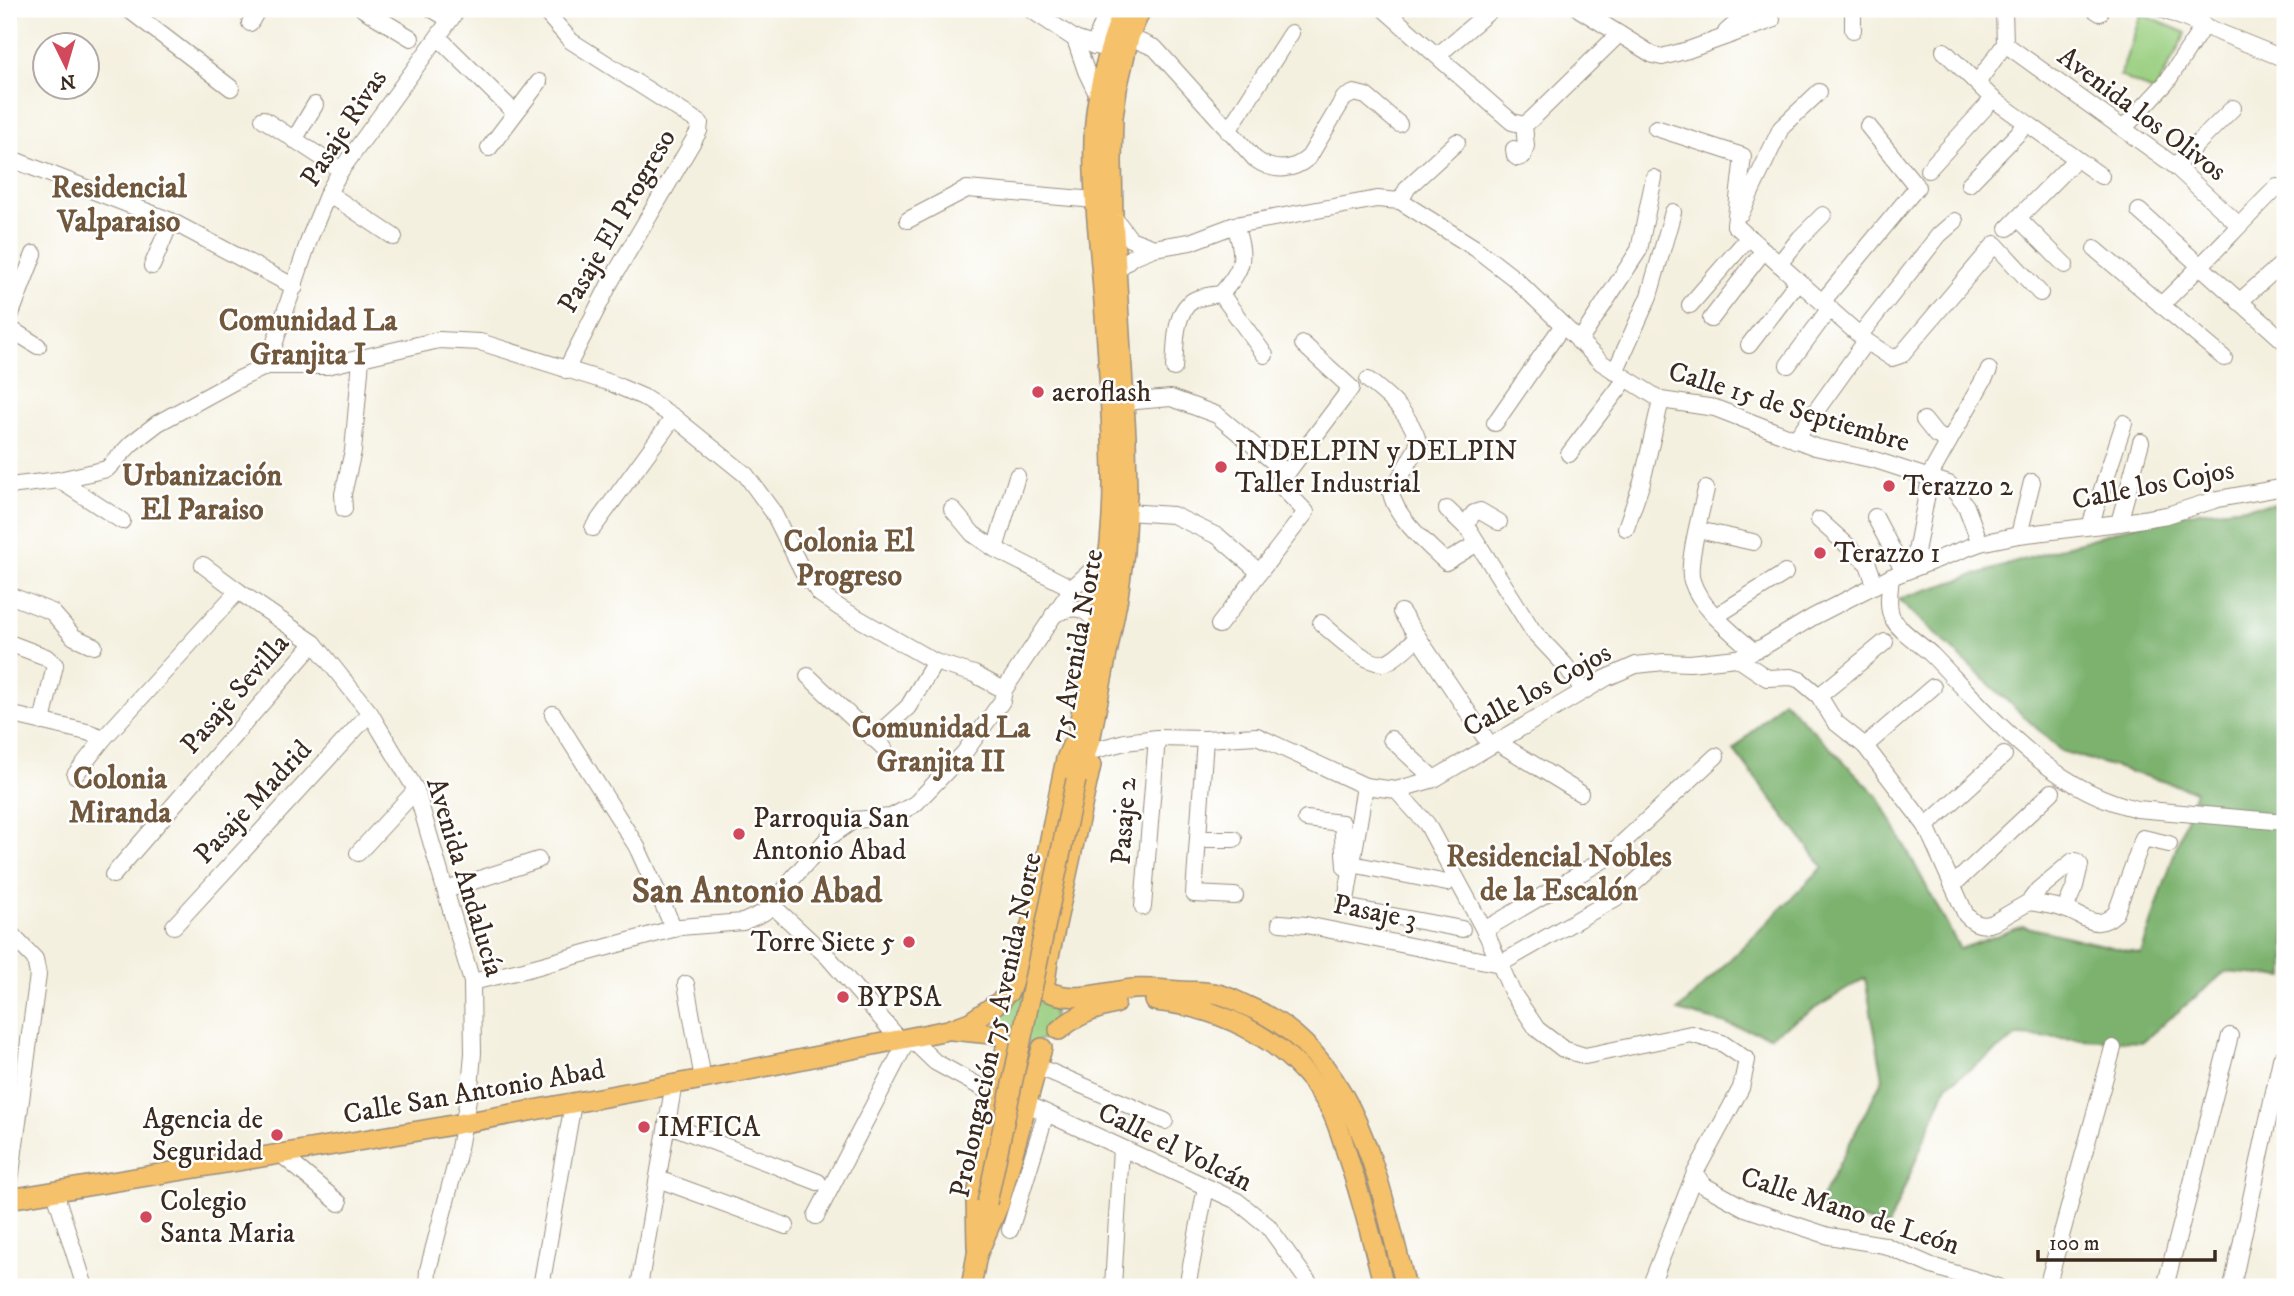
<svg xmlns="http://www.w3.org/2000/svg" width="2294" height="1296" font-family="'IM FELL DW Pica',serif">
<rect width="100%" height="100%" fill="#fff"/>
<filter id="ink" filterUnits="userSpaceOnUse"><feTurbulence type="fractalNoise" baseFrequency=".0143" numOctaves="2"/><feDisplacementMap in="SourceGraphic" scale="14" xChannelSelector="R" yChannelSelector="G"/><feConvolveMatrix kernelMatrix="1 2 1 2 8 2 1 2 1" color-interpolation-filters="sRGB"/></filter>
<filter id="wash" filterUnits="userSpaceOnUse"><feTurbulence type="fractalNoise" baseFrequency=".00686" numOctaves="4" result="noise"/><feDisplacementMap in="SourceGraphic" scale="28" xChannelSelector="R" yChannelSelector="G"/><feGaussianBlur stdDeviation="1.57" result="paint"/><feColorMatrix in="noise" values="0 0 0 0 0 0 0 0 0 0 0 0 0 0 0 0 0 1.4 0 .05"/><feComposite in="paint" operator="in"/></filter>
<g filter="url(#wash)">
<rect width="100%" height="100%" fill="#f4f0df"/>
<g fill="#9acf80" stroke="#6a7c4f" stroke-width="2">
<polygon points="2141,14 2186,33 2155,92 2120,76"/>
<circle cx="1028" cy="1017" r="26"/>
</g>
<polygon fill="#7bb26e" stroke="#5b6e46" stroke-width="2" points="2285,503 2285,977 2225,972 2142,1042 2018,1036 1947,1085 1888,1227 1817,1207 1883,1078 1865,978 1770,1036 1678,1011 1823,867 1734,750 1783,700 1878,796 1960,949 2023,926 2141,954 2195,791 2061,751 1898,599 2167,515"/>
</g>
<g filter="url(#ink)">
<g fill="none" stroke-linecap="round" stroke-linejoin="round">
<g stroke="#988d7e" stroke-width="18">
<g id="minor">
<polyline points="128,9 231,88"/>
<polyline points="363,9 411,38"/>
<polyline points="432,9 450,20"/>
<polyline points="543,9 571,41 700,123 699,131 611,281 566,370"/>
<polyline points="1030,9 1075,39 1109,50"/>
<polyline points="1579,9 1653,55 1662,57 1688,50 1772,20 1764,9"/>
<polyline points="1853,9 1853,30"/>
<polyline points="2004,9 2005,44"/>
<polyline points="2094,9 2100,13"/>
<polyline points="1385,10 1497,109 1512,122 1524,125"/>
<polyline points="2164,10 2285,59"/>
<polyline points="9,16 12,9"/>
<polyline points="250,23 258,9"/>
<polyline points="1726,32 1752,9"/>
<polyline points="438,37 515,113"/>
<path d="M1129,37L1155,48L1255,159C1273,172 1292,172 1309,157L1344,98L1354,93L1366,96L1399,124"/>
<polyline points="1075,39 1086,71 1098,96"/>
<polyline points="2005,44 2175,166 2239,225"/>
<polyline points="1094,46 1108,9"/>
<polyline points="1944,51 1993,99 2101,176"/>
<polyline points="1438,55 1492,9"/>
<polyline points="1977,83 2005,44"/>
<polyline points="263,119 341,170"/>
<polyline points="1524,125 1533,118 1619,34"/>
<polyline points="1656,128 1743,156 1735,225"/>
<polyline points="2124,128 2166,83 2204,25"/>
<polyline points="1228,131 1291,33"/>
<polyline points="294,140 315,105"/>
<polyline points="489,148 539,82"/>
<polyline points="1514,149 1515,156 1518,158 1523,156 1526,146 1524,125"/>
<polyline points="9,158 171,221 295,287"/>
<polyline points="2175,166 2233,108"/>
<polyline points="1928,170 1993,99"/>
<polyline points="1969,184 2027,124"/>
<polyline points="328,193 394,237"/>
<polyline points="1400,201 1408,187 1457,142"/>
<polyline points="2139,211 2285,342"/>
<polyline points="1741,213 1781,128 1819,92"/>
<polyline points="1113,216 1130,239 1154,248"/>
<polyline points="2018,218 2065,265"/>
<polyline points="908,220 967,189 1095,200"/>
<polyline points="1735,225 1866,341 1795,440"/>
<polyline points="2008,228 2076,159"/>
<polyline points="2095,249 2224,358"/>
<polyline points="1779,264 1800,238 1823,215"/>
<polyline points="152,266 171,221"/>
<polyline points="1116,271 1132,257 1154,248 1190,242 1235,225 1377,199 1400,201 1475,248 1515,279 1602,363 1661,400 1715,408 1815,447 1875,460 1949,484 1966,506 1980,543"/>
<polyline points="1221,294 1265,355"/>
<polyline points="1823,301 1917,187 1868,126"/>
<polyline points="2239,302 2285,261"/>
<polyline points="1690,305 1749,237"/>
<path d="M2161,305C2201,267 2238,226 2277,187"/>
<polyline points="9,319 34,254"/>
<polyline points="1711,319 1764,250"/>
<polyline points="9,328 38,346"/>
<polyline points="1860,335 1939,235 1955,221"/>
<polyline points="1866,341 1892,358 1901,355 1995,244 2040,293"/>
<polyline points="1579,342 1639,250 1654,178"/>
<polyline points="1749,345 1798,281"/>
<polyline points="1788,365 1830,308"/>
<polyline points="267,366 310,237 328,193 341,170 458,9"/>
<path d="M1174,368C1176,348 1173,311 1194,300C1202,296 1213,295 1221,294C1244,267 1246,259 1235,225"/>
<polyline points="1615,372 1649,296 1673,212"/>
<path d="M1368,380C1391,398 1411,415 1419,444L1391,493C1396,518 1428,545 1446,562L1476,544"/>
<polyline points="1124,402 1171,398 1217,415 1287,473 1278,483 1306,512 1219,625"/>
<polyline points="1924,420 1936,435 1949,441"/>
<polyline points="1495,423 1563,325"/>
<polyline points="1569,454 1626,379"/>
<polyline points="1287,473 1351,388 1303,344"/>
<polyline points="1929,477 1989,370"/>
<polyline points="59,480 122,521"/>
<polyline points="9,486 59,480 107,469 132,443 158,423 237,380 267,366 327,366 439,340 480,342 611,383 643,397 674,417 746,475 773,512 802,570 820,594 840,608 935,662 974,674 1004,690"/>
<path d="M1706,489C1702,509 1686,564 1692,581C1701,609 1732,632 1753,651"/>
<polyline points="344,509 343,494 353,451 361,359"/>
<polyline points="952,509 973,534 995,549 1072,588"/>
<polyline points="1447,509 1470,531 1533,631 1565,665 1584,691"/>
<polyline points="1126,512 1173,515 1219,537 1259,572"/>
<polyline points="1875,517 1904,572"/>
<polyline points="1819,520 1868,564 1875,585"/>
<polyline points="2119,523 2141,442"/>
<polyline points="1464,525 1474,513 1480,511 1499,522"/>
<polyline points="2090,526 2124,423"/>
<polyline points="593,528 674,417"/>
<polyline points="1626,528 1642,482 1661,400"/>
<polyline points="1698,530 1753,542"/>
<polyline points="2019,535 2032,482"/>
<polyline points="995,549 1017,476"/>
<polyline points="1924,564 1916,552 1928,488"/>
<polyline points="203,565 238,591 314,643 370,713 416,790 472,982 473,1053 470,1088 457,1159 428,1270 427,1287"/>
<path d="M1891,577C1890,589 1886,608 1893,619C1902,634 1921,644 1933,656C1991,716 2051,790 2137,809L2285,822"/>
<polyline points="9,595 52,612 74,637 94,646"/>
<polyline points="1401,612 1490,745"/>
<path d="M1053,615C1074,605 1086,605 1098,627"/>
<polyline points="1716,616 1785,573"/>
<path d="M1321,623C1333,633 1371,670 1387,662C1398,657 1409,645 1418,637"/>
<polyline points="9,643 46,657 55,665 42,722"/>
<path d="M1737,658L1767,678L1791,677L1800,680L1819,696L1835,722L1865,746L1926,826L1966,915C1974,924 1982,927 1993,923L2029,902C2040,904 2053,905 2064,909C2085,915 2095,933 2116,913L2143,838L2169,844"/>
<polyline points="808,676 884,748"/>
<polyline points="1819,696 1885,642"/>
<polyline points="9,714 87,732 104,738 238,591"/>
<polyline points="553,714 637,847 674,929"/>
<polyline points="873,739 908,707 935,662"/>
<polyline points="1205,739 1194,894 1235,896"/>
<polyline points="1391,739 1434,779"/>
<polyline points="1497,742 1580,793"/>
<polyline points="1865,746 1933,687"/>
<polyline points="1095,750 1125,742 1157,738 1205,739 1257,736 1365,786 1396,790 1434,779 1606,678 1636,665 1664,662 1690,663 1737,658 1763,647 1813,617 1891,577 1980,543 2019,535 2119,523 2167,515 2218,499 2285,487"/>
<polyline points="75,775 104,738"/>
<polyline points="1365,786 1352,864 1447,883"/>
<polyline points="1396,790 1427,824 1488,937 1512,992 1537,1029 1563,1049 1585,1056 1691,1034 1722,1043 1747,1060 1741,1088 1695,1173 1703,1185 1745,1208 1829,1236 1884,1245 1932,1266 1998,1287"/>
<polyline points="1306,819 1342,823 1345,867"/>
<polyline points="1926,826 2004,755"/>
<polyline points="1198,839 1234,839"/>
<polyline points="358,853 416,790"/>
<polyline points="1352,864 1345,907 1462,929"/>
<polyline points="113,875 314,643"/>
<polyline points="1953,885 2052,792"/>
<polyline points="446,890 538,860"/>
<polyline points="2029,902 2038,890 2073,861 2076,861 2080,865 2075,886 2065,909"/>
<polyline points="773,906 828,957 899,1039"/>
<polyline points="1143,907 1157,738"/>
<polyline points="1280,923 1306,925 1500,964 1621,895 1658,862"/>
<polyline points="174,926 370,713"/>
<polyline points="1484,930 1605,859 1716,756"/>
<polyline points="9,932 35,959 38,975 9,1188"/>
<polyline points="472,982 524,970 680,927 743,922 763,913 773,906 793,878 828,838 854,820 891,817 915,804 964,753 1002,701 1004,690 1072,588 1110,554"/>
<polyline points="686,984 703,1079"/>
<polyline points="1036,1067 1051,1072 1165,1121"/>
<polyline points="1027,1104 1237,1201 1268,1226 1312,1287"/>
<polyline points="667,1124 818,1182"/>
<polyline points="282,1155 339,1203"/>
<polyline points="658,1179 786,1226"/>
<polyline points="55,1192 85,1287"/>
<polyline points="816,1216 909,1037 935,1062 997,1096"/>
<polyline points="1010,1230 1046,1113"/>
<polyline points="541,1287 573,1103"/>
<polyline points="639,1287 674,1083"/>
<polyline points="1113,1287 1121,1148"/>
<polyline points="1187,1287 1206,1187"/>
<polyline points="1650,1287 1695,1173"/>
<polyline points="2047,1287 2113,1048"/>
<polyline points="2165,1287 2230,1036"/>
<polyline points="2232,1287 2281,1059"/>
</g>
</g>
<g stroke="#988d7e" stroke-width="22">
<g id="major">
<path d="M1075,760L1077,735C1093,649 1114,565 1113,477C1112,407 1107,336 1101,265C1097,218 1091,170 1095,122C1098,83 1111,45 1123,9"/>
<polyline points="1076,780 1083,763 1091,736 1118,597 1124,552 1127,494 1126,437 1113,216 1112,161 1113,117 1117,89 1129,37 1141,9"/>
<polyline points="1044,990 1048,961 1091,765"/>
<path d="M1009,992C1039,918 1049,836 1066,759L1072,745"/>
<path d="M1049,992C1077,1003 1104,992 1133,989C1149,988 1165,990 1181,991C1192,992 1206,991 1218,994C1228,996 1238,1002 1247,1006C1358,1052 1379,1184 1406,1287"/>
<path d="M1155,1001C1227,1008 1294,1044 1330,1108C1339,1125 1344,1145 1350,1164C1363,1204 1374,1246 1384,1287"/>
<polyline points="952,1030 1001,1035"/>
<path d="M1059,1030C1077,1015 1093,1009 1115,1004"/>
<polyline points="9,1199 436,1128 703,1079 948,1030 970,1022 1002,1000"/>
<polyline points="977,1247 976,1200 1007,1042"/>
<polyline points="977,1255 999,1204 1042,1048"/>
<polyline points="971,1287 979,1244"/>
</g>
</g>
<use href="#minor" stroke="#fff" stroke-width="16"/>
<use href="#major" stroke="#f5c16b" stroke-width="19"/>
<g stroke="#988d7e" stroke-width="22" stroke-linecap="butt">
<polyline id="major-bridge" points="987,1203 1076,780"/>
</g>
<use href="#major-bridge" stroke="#f5c16b" stroke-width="19"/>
</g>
</g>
<g fill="#d1495b" stroke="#fff" stroke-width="2.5">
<circle cx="1038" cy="392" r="7"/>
<circle cx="1221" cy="467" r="7"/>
<circle cx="1889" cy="486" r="7"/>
<circle cx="1820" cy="553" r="7"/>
<circle cx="739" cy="834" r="7"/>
<circle cx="909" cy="942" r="7"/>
<circle cx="843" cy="997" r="7"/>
<circle cx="644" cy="1127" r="7"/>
<circle cx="277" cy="1135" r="7"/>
<circle cx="146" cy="1217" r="7"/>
</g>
<g text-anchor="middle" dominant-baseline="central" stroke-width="5" stroke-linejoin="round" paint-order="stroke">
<g font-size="28" fill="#3b2a1e" stroke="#fff">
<text transform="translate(2142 114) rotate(37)">Avenida los Olivos</text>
<text transform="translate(344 128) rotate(-57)">Pasaje Rivas</text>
<text transform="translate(617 221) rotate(-60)">Pasaje El Progreso</text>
<text transform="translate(1789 407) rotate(17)">Calle 15 de Septiembre</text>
<text transform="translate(2153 485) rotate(-11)">Calle los Cojos</text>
<text transform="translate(1077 646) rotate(-80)">75 Avenida Norte</text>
<text transform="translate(1537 690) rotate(-29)">Calle los Cojos</text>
<text transform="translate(235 694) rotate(-49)">Pasaje Sevilla</text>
<text transform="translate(253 802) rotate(-47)">Pasaje Madrid</text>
<text transform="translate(1124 821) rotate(-86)">Pasaje 2</text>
<text transform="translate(465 877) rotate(73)">Avenida Andalucía</text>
<text transform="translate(1375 912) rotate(11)">Pasaje 3</text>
<text transform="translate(996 1025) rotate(-78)">Prolongación 75 Avenida Norte</text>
<text transform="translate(474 1092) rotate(-10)">Calle San Antonio Abad</text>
<text transform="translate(1175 1147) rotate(26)">Calle el Volcán</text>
<text transform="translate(1850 1211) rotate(18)">Calle Mano de León</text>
</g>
<g font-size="28" fill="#3b2a1e" stroke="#fff" text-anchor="start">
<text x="1052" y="392">aeroflash</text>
<text x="1235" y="451">INDELPIN y DELPIN<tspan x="1235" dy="32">Taller Industrial</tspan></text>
<text x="1903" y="486">Terazzo 2</text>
<text x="1834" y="553">Terazzo 1</text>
<text x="753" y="818">Parroquia San<tspan x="753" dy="32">Antonio Abad</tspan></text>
<text x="895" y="942" text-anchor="end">Torre Siete 5</text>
<text x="857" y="997">BYPSA</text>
<text x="263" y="1119" text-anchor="end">Agencia de<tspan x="263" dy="32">Seguridad</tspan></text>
<text x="658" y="1127">IMFICA</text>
<text x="160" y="1201">Colegio<tspan x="160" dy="32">Santa Maria</tspan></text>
</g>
<g font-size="30" font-weight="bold" fill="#71583d" stroke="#fff">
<text x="119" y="188">Residencial<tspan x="119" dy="34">Valparaiso</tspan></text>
<text x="308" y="321">Comunidad La<tspan x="308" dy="34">Granjita I</tspan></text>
<text x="202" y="476">Urbanización<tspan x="202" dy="34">El Paraiso</tspan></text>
<text x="849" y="542">Colonia El<tspan x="849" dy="34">Progreso</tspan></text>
<text x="941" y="728">Comunidad La<tspan x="941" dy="34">Granjita II</tspan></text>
<text x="120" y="779">Colonia<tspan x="120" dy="34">Miranda</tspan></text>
<text x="1559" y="857">Residencial Nobles<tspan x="1559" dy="34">de la Escalón</tspan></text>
</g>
<g font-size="35" font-weight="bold" fill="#71583d" stroke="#fff">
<text x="757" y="892">San Antonio Abad</text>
</g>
</g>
<rect width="2294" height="1296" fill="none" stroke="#fff" stroke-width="35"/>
<g transform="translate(66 66) rotate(175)"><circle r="33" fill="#ffffff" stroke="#b1aaa5" stroke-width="2"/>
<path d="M0-5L12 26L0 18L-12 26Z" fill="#d1495b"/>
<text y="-10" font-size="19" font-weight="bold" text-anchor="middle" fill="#3b2a1e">N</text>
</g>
<path d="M2038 1250v10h177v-10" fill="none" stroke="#3b2a1e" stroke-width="3.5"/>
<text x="2049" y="1250" font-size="21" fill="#3b2a1e" stroke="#ffffff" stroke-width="5" paint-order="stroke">100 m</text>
</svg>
